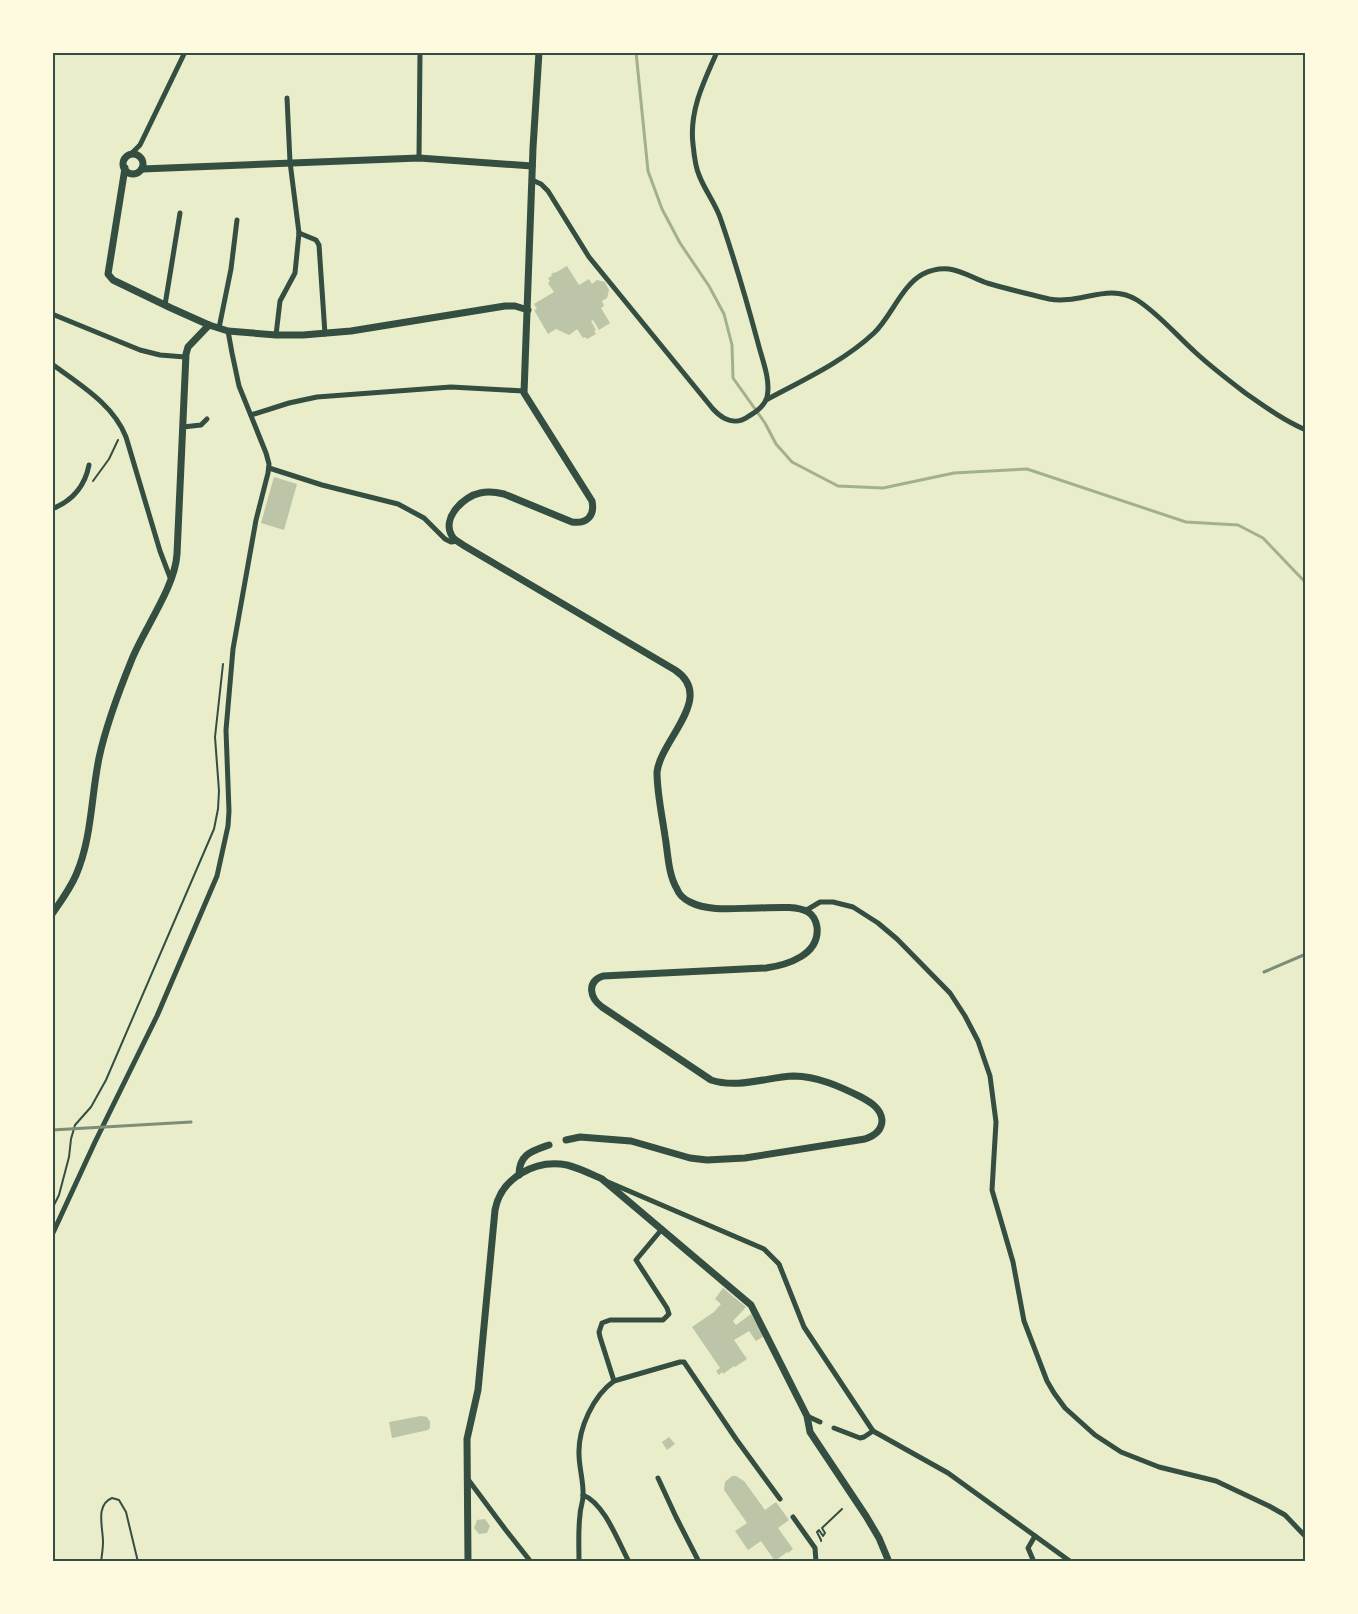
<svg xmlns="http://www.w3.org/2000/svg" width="1358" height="1614" font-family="'IBM Plex Sans',sans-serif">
<rect width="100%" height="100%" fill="#e9edc9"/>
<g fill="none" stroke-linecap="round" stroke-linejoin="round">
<polyline stroke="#a3b18a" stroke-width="3" points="636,52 648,171 662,209 680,243 709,286 724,314 732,345 733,378 765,423 776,444 792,462 838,486 883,488 954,473 1027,469 1186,522 1238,525 1263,538 1306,583"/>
</g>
<g fill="#bcc5a7">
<polygon points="567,266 579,285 589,279 592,284 597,280 605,282 609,290 607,298 602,301 604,306 601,308 610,323 599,330 593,320 591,321 596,330 594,331 596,334 587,339 585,337 583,338 577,329 569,335 556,329 548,334 534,310 537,309 534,304 554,292 548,283 550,281 548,278 552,276 551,274 555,272 555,273"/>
<polygon points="274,477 297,484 284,530 261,523"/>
<polygon points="723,1288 746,1307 733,1321 736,1325 751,1314 764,1336 756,1341 749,1331 734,1340 747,1359 735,1367 734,1366 723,1374 722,1372 719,1375 716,1371 720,1368 692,1327 714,1312 721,1304 715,1299"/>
<polygon points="421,1416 427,1417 430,1422 430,1428 428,1430 392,1438 389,1422"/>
<polygon points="669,1437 675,1444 667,1450 662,1442"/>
<polygon points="732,1476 736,1476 744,1481 765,1510 776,1502 789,1520 778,1528 793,1549 788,1553 787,1552 775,1561 761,1541 748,1550 735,1531 747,1523 724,1490 725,1482"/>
<polygon points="485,1519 490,1526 487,1533 479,1534 474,1528 477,1520"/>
</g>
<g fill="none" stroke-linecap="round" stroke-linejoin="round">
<g stroke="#344e41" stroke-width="2">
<polyline points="93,481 109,459 118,440"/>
<polyline points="52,1209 59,1195 69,1157 71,1139 75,1125 91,1107 106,1080 214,829 218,809 219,791 215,737 223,664"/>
<polyline points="821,1541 821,1540 817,1532 819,1530 823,1536 825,1533 822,1528 842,1509"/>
<path d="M101,1562C102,1555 103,1548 103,1542C103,1527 95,1505 112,1498L119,1500L126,1512L138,1562"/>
</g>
<g stroke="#344e41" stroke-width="5">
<polyline points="131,154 140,145 185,52"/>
<polyline points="419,158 420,52"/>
<path d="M532,180L541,184L548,191L589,257L713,409C723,420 736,426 749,416C756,412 765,405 767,397C771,380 762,359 758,343C747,302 735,261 721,220C716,204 705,191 699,175C695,166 694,154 693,144C689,111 704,81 717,52"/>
<polyline points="299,233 316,240 319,245 325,334"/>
<polyline points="165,305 180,213"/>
<polyline points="52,314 140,350 160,355 185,357"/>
<polyline points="219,328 231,269 237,220"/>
<polyline points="276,335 280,301 295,273 299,233 290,162 287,98"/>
<path d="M52,364C80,385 113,404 126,437L160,551L171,580"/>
<path d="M766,400C803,380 843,362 874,333C891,317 902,285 923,274C931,270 940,268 949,269C963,271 975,279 987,283C1007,289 1029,294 1049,299C1080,305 1108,282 1137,300C1159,314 1176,335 1195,352C1210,366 1227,379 1244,392C1264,406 1283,420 1306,430"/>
<polyline points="251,415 289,403 317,397 451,387 524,391"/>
<polyline points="183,427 201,425 207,419"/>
<polyline points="269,468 322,485 398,504 424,518 445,539 451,542 458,541"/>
<path d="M52,509C72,501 85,486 89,465"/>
<polyline points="805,911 820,902 833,902 853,907 878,923 897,939 950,993 965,1016 978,1041 990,1076 996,1122 992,1190 1013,1262 1024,1321 1047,1381 1054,1393 1065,1408 1095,1435 1121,1452 1159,1467 1216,1481 1269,1506 1285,1515 1306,1537"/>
<polyline points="608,1182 764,1249 779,1264 804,1327 873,1431 948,1473 1071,1562"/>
<polyline points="52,1235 95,1142 157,1016 217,876 228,826 229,811 226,730 233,649 256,520 268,473 269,464 266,453 239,386 232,353 228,331"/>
<polyline points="614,1381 600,1337 599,1332 602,1323 610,1320 663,1320 669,1314 667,1308 636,1260 662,1229"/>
<polyline points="807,1416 820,1422"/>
<polyline points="834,1428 860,1438 864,1437 873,1431"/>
<polyline points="467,1478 505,1529 531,1562"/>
<polyline points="658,1478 676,1517 699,1562"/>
<path d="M583,1495C604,1503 618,1541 629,1562"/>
<polyline points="793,1517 815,1548 816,1562"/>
<path d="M579,1562C579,1546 578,1530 580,1515C580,1508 583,1503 583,1496C584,1483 579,1468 579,1454C578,1429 593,1396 614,1381L680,1362H684L736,1439L780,1499"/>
<polyline points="1034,1562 1028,1548 1035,1536"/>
</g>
<g stroke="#344e41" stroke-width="7">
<path d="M539,52L533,148L524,393L592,501C595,516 587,524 572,522L504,494C496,492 488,491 480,493C464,496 441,518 452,536C454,540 459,542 463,545L675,670C716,697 661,739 657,772C657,793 662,815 665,836C668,853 668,874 677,889C679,895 684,899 690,902C709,912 737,908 758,908C771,908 796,905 808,912C813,915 816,921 817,927C820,955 787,965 766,968L603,976C586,982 590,998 602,1007L711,1080C738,1089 767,1077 794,1076C817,1076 841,1087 861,1097C870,1102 881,1108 882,1120C882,1131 874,1136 865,1139L745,1158L707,1160L690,1158L631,1141L580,1137L566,1140"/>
<circle cx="133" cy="164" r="10"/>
<polyline points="125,168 108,274 113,280 171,308 209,325 228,331 276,335 303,335 351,331 505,306 515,306 528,310"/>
<polyline points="142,169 419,158 532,166"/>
<path d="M52,914C61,901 70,889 76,875C92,838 91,797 99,758C106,725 119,691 132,659C145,627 175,587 177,554L186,354L188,347L209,325"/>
<path d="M519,1175C519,1154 532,1151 549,1145"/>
<path d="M468,1562L467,1439L478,1390L495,1210C501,1178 535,1159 567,1165C579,1168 591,1174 602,1179L751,1305L807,1416L810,1432L866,1516L879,1538L889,1562"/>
</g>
<g stroke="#7c8e77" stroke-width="3">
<polyline points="1264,972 1306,954"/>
<polyline points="52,1130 191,1122"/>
</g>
</g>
<rect width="1358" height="1614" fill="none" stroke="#fefae0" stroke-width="108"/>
<rect x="54" y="54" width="1250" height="1506" fill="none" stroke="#344e41" stroke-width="2"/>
</svg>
